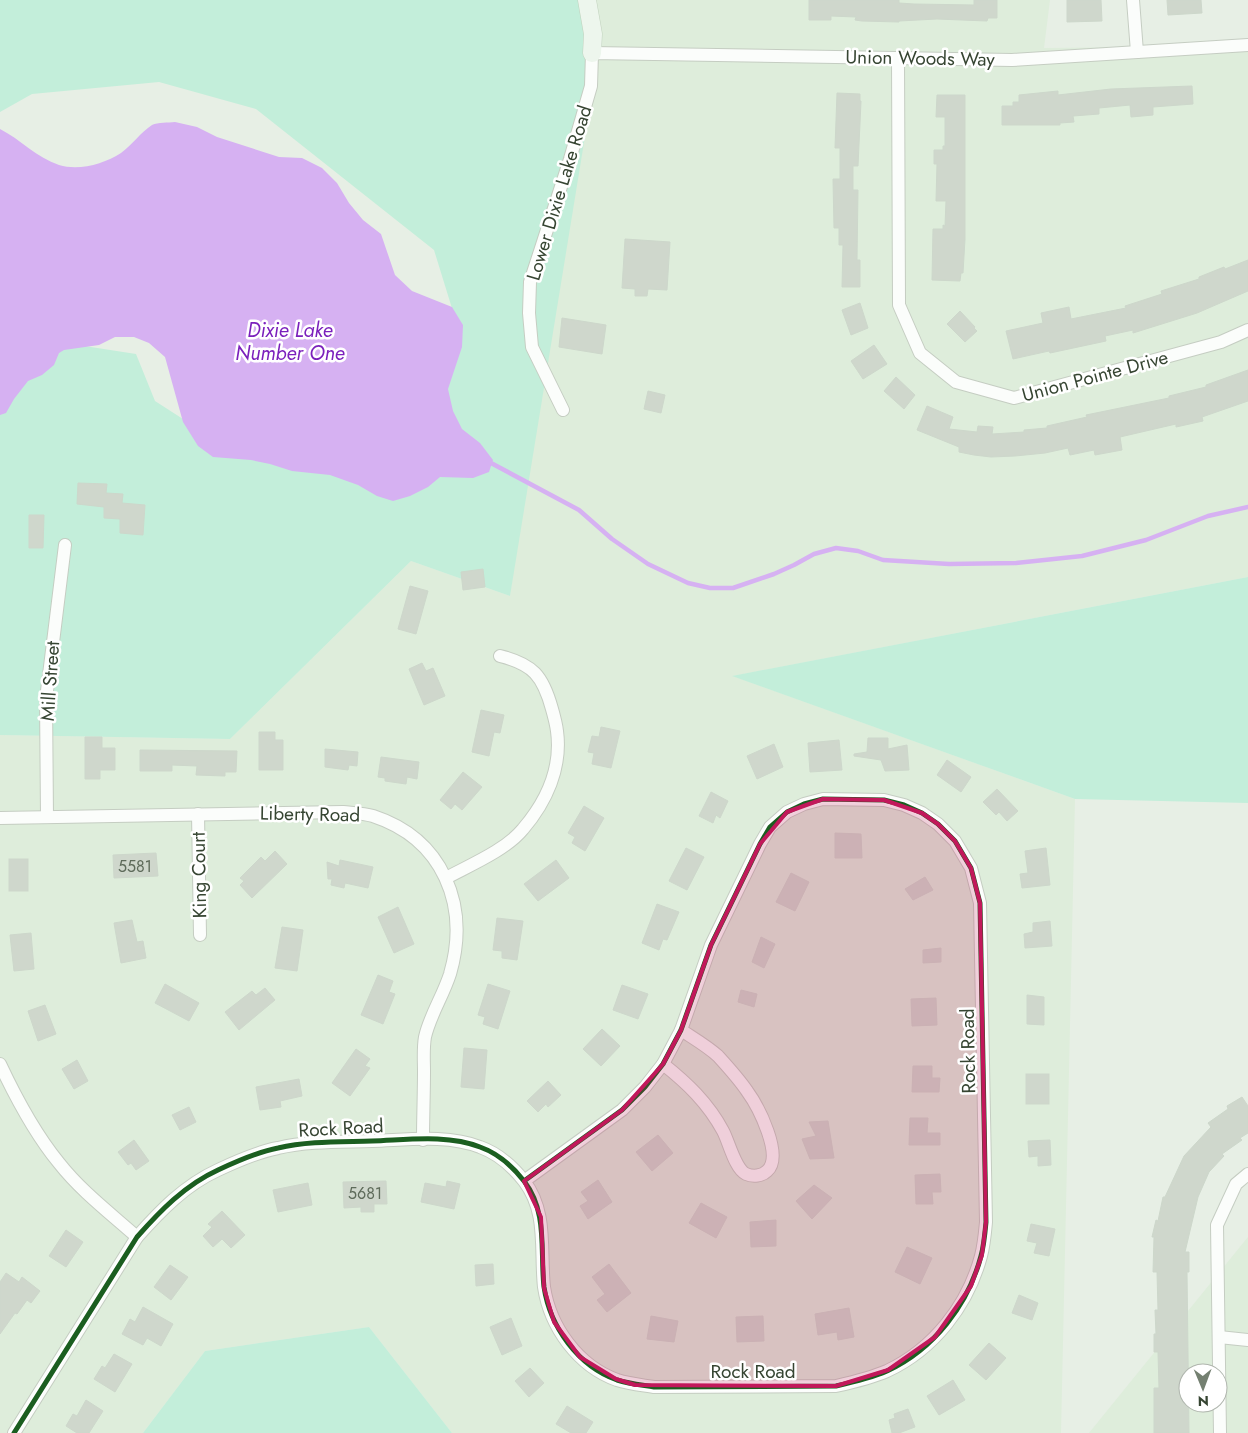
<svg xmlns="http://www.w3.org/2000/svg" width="1248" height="1433" font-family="Jost,sans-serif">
<rect width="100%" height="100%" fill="#e7efe5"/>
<g fill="#deeddb" fill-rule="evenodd">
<polygon points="588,0 1050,0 1044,48 1248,46 1248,577 733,676 1075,799 1061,1433 452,1433 369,1327 205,1351 143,1433 0,1433 0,735 230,739 411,561 510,596"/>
<path d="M1248,1237V1433H1089ZM1188,1373H1218V1403H1188Z"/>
</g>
<g fill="#c3eeda">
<polygon points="0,0 588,0 596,69 510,596 411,561 230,739 0,735 0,380 29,356 78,345 136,354 155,401 214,439 455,318 434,250 256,109 159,82 32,94 0,112"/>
<polygon points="1248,577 1248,803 1075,799 732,676"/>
<polygon points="369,1327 452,1433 143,1433 205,1351"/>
</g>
<path fill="#d6b1f2" d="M175,122L197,127L217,137L279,157L302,158L322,168L337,183L349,203L363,220L381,234L395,275L412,291L452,307L463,325L462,347L448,389L453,411L462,429L480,443L493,460L489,472L473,478L440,477L428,487L410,496L393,501L377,496L358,485L330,475L292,471L270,464L251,460L213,457L198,446L183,422L165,357L149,343L134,337H115L99,345L64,350L59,353L54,365L42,375L28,381L14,399L6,413L0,415V129C20,139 37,158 59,165C79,171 104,164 121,153C132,145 141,132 152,125C158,122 168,123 175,122Z"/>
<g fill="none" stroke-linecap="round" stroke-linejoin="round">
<polyline stroke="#d6b1f2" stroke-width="4.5" points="491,463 579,510 612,539 648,564 688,583 710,588 733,588 774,574 794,565 814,554 836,548 858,551 883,560 949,564 1016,563 1082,556 1146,540 1208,516 1248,507"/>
</g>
<g fill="#cfd7cc" stroke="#cdd7cb">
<polygon points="809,0 899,0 899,3 914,4 974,5 974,0 997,0 997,18 988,18 987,21 937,19 899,21 899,22 862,21 855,20 856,17 831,16 831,20 809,20"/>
<polygon points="1067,0 1101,0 1102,21 1067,22"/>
<polygon points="1167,0 1201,0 1202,13 1168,15"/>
<polygon points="1192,86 1193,104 1153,107 1153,115 1131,117 1130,105 1099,108 1099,114 1073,116 1074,122 1060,123 1060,125 1002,125 1002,106 1013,106 1013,102 1019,102 1019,95 1058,91 1058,95 1111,89"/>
<polygon points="837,93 860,94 860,101 861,101 858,166 853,166 853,190 858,190 857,260 860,260 860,287 842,287 843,245 839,245 839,228 834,228 833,179 840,179 840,148 835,148"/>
<polygon points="937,95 965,95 965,239 963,273 961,273 960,281 932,280 933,229 943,229 943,225 945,226 946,201 936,201 937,164 934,164 934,150 943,150 943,146 945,146 945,117 936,117"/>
<polygon points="625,239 670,242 667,290 648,289 647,296 635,296 635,289 622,288"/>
<polygon points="1248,260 1248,291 1197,313 1133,333 1133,330 1105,336 1106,341 1050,353 1049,351 1013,359 1006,331 1043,323 1041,313 1069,307 1071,319 1126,308 1125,306 1162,294 1161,291 1199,279 1199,277 1224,267 1225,269"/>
<polygon points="860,303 868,328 851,335 842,310"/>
<polygon points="960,311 975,327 974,328 977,331 965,342 947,324"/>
<polygon points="562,318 606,325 602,354 559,347"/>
<polygon points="874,345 887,364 863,379 851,361"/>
<polygon points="1248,370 1248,401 1202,417 1203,421 1176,427 1176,424 1120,437 1122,450 1095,455 1094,450 1070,455 1068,448 1045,453 1015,456 991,457 974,455 959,452 959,447 917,430 927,406 953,417 949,429 977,432 978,426 993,427 992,434 1024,432 1024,430 1047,428 1047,426 1087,417 1086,415 1169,398 1169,396 1206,387 1206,385"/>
<polygon points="896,377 915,395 904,409 884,391"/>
<polygon points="648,391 665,395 661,413 644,409"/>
<polygon points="78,483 107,484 106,493 123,494 122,503 145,505 143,535 120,533 120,519 104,518 104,507 77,504"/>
<polygon points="29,515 44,515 43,548 29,548"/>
<polygon points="483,569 485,587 463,590 461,572"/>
<polygon points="410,586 428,591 416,634 398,629"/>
<polygon points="422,663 426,671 433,668 445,696 424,705 409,669"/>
<polygon points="481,710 504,715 500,733 494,732 489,756 472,752"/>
<polygon points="601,727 620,731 611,768 592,764 594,753 588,752 592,736 599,737"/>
<polygon points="259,732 275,732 275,740 283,740 283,770 259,770"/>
<polygon points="85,737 102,737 102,748 115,748 115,770 100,770 100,779 85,779"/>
<polygon points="868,738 888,738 888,749 907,745 909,770 885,771 881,760 854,756 854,754 867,752"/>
<polygon points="839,740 842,770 810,772 808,743"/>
<polygon points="774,744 783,767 757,779 747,756"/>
<polygon points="325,749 358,752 357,766 349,765 348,770 325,767"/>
<polygon points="140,750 237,751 236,772 225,772 225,776 196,775 197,766 172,765 172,771 140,771"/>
<polygon points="381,757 419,762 417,779 407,777 406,784 385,781 385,778 378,777"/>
<polygon points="947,760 971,777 961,792 937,775"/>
<polygon points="463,772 482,787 462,810 455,804 451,809 440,800"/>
<polygon points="997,789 1018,811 1007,821 999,812 996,815 983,802"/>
<polygon points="711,792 728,801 720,818 716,815 713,823 699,816"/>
<polygon points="584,806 604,818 585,851 572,843 575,837 568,833"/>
<polygon points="835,833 861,834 862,858 835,858"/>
<polygon points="686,848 704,857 687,890 669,881"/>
<polygon points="1046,848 1050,885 1022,888 1020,874 1028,873 1025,851"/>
<polygon points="275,851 287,864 252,898 240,885 244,881 240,878 261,857 265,861"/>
<polygon points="156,853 158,876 114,878 113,855"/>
<rect x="9" y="859" width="19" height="32"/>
<polygon points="340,860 373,867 368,888 345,883 344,888 331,885 332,879 328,879 327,862 339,866"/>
<polygon points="556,860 569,878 538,901 524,884"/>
<polygon points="791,873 809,882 795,911 776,902"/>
<polygon points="925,877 933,890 913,900 905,889"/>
<polygon points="657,904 679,912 667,940 663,939 659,950 642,943"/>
<polygon points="398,907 414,944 394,953 378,917"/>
<polygon points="497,918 523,921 517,960 502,958 502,951 493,950"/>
<polygon points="132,920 137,942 143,941 146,958 121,963 114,923"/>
<polygon points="1050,921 1052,946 1025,948 1024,934 1033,932 1033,923"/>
<polygon points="282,927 303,930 297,971 275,968"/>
<polygon points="31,933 34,969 14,971 10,935"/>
<polygon points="761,937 775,944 764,968 752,962"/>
<polygon points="941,948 941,962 923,963 923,950"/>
<polygon points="378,975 393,981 389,992 395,994 383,1024 361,1015"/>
<polygon points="165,984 199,1003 189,1021 155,1003"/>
<polygon points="488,984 510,991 498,1029 483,1024 485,1017 478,1015"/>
<polygon points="622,985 648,994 638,1019 613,1010"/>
<polygon points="265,988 275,1000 239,1030 225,1012 252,991 256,995"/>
<polygon points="741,990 757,994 754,1007 738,1002"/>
<polygon points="1027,995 1044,997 1044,1025 1027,1024"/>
<polygon points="936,998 937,1025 912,1026 911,999"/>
<polygon points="45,1005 56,1034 38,1041 28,1011"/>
<polygon points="602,1029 620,1046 601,1066 583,1049"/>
<polygon points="464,1048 487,1050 484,1089 461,1087"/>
<polygon points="356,1049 370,1059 365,1066 370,1068 350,1096 332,1083"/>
<polygon points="77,1060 88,1081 74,1089 62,1069"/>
<polygon points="913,1066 932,1066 932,1078 940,1078 939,1092 912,1092"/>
<rect x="1026" y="1074" width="23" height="30"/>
<polygon points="299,1079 302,1096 280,1101 281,1107 260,1110 256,1087"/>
<polygon points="548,1081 561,1095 548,1107 546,1104 538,1112 527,1101"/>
<polygon points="1242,1097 1248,1106 1248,1133 1240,1138 1242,1140 1222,1154 1224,1156 1209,1172 1198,1197 1185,1252 1189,1252 1189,1272 1187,1272 1189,1433 1154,1433 1154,1388 1159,1388 1158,1352 1154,1352 1154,1334 1156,1334 1155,1310 1158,1310 1157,1272 1153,1272 1154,1237 1152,1237 1156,1220 1158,1221 1163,1197 1165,1197 1184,1156 1211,1127 1208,1123 1228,1109 1227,1106"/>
<polygon points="189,1107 196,1122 180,1130 172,1115"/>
<polygon points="910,1118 928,1118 927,1133 940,1133 940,1145 909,1145"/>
<polygon points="828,1121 834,1158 810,1159 802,1139 816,1136 809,1122"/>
<polygon points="658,1135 673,1153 652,1171 636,1152"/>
<polygon points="134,1140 149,1161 136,1170 131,1163 128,1165 118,1152"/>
<polygon points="1050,1140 1051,1165 1038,1166 1038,1156 1029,1157 1028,1141"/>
<polygon points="940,1174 941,1192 932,1192 933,1204 916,1204 915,1175"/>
<polygon points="598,1180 612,1202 588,1219 580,1206 588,1201 581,1192"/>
<polygon points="386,1181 387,1204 374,1204 374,1212 361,1212 361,1207 344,1208 343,1182"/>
<polygon points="447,1181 460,1184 454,1209 421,1202 425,1183 446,1187"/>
<polygon points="308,1183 312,1205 278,1212 273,1190"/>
<polygon points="814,1185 832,1198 812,1219 796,1201"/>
<polygon points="701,1203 727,1217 716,1238 689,1223"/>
<polygon points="222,1211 245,1235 231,1248 222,1239 213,1247 203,1236 212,1227 208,1224"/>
<polygon points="776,1220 776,1246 751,1247 750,1222"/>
<polygon points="1031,1224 1055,1229 1049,1256 1034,1253 1037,1243 1027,1241"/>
<polygon points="66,1230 83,1242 66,1267 49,1256"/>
<polygon points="907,1247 932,1258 920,1284 895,1272"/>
<polygon points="493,1264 494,1284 476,1286 475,1265"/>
<polygon points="609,1264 631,1293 607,1312 597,1300 605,1294 592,1277"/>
<polygon points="170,1265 188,1277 171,1300 154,1287"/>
<polygon points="6,1273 19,1282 22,1277 40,1291 31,1303 27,1300 17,1314 15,1313 0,1334 0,1282"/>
<polygon points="1019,1295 1038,1303 1032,1320 1012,1313"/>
<polygon points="143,1307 173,1324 161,1346 147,1338 143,1345 122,1334 130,1319 135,1322"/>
<polygon points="849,1308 854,1337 838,1340 837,1332 818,1335 815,1314"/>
<polygon points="651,1316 678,1321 674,1342 647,1339"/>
<polygon points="763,1316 764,1341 737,1342 736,1317"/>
<polygon points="511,1318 522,1346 502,1355 490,1327"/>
<polygon points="989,1343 1006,1358 986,1380 969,1365"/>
<polygon points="114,1354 132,1364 115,1392 94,1379 102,1366 105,1368"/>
<polygon points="530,1368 544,1383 529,1397 515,1381"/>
<polygon points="953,1380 965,1400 939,1415 927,1396"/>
<polygon points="86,1400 103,1411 89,1433 77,1433 66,1426 73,1414 77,1416"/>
<polygon points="567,1406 593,1422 586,1433 571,1433 556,1424"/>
<polygon points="908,1409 915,1427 899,1433 892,1433 889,1420 895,1418 894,1414"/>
</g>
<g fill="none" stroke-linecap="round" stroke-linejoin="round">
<g stroke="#c5cdc2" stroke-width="14">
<g id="street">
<polyline points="1133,0 1137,52"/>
<polyline points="898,58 899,305 920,353 956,382 1014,398 1221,342 1248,330"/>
<polyline points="563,410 532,347 529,313 530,282 570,159 591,86 592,53 1012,60 1248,45"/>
<polyline points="198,814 200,935"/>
<polyline points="47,817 46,699 65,545"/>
<path d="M0,818L343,812C352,813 363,813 373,816C443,839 470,905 450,974C443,996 430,1015 425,1037C423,1048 424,1061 424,1071C424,1094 423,1117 423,1140"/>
<path d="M446,878C470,865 506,850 523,829C546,802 562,768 557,731C556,723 554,716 552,709C543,676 533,664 500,656"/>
<path d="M0,1064C15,1096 36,1135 59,1163C81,1191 110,1213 137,1237"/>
<path d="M663,1064C687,1083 708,1103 723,1131C729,1142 735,1169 746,1174C753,1177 762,1176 767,1171C784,1156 758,1106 747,1091C739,1079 728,1067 718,1056C707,1046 693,1038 681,1030"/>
<polyline points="1219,1337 1248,1340"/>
<path d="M14,1433L137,1237C160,1211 185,1185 218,1170C237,1161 257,1152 278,1148C308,1141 340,1142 372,1141C406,1140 447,1134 480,1147C497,1153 513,1167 524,1181C548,1212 540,1250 544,1287C550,1327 578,1366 617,1380C630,1384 642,1385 654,1387L836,1386C854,1382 871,1378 887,1371C934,1349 968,1305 981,1256C984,1245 985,1233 986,1222L980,903L971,868L955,841L938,824L922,813L904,805L884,800L823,799L804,804L787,812L770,827L760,844L711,945L681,1030L663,1064L645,1087L622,1110L524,1181"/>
<polyline points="1220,1433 1217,1225 1236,1184 1248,1174"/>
</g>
</g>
<g stroke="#c1d2be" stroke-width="19">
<polyline id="secondary" points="587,0 593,34 592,53"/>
</g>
<use href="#street" stroke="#fbfdfb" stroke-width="12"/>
<use href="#secondary" stroke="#edf6ed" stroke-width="18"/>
<g stroke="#fff" stroke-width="8">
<path id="cycleway" d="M14,1433L137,1237C160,1211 185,1185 218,1170C237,1161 257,1152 278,1148C308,1141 340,1142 372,1141C406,1140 447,1134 480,1147C497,1153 513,1167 524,1181C548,1212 540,1250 544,1287C550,1327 578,1366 617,1380C630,1384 642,1385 654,1387L836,1386C854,1382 871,1378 887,1371C934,1349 968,1305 981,1256C984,1245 985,1233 986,1222L980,903L971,868L955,841L938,824L922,813L904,805L884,800L823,799L804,804L787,812L770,827L760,844L711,945L681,1030L663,1064L645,1087L622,1110L524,1181"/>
</g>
<use href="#cycleway" stroke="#1b5e20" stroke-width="5"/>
</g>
<path fill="#c2185b" fill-opacity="0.2" stroke="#c2185b" stroke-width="4" stroke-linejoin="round" d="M823,799L884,800L922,813L938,824L955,841L971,868L980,903L986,1222L982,1255L971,1286L935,1337L888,1370L836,1386L635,1385L616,1379L580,1357L554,1322L544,1288L541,1217L524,1181L622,1110L663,1064L681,1030L711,945L760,844L787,812Z"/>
<g text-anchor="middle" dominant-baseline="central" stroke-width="5" stroke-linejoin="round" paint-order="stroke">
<g font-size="16" fill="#5e6b5a">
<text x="135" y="866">5581</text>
<text x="365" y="1193">5681</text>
</g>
<g font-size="19" fill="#364532" stroke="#fff">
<text transform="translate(920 58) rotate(1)">Union Woods Way</text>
<text transform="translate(559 193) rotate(-73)">Lower Dixie Lake Road</text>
<text transform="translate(1095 376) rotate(-15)">Union Pointe Drive</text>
<text transform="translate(50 681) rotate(-86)">Mill Street</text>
<text transform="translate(310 814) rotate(1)">Liberty Road</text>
<text transform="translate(199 875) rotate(-91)">King Court</text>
<text transform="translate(968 1051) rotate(-91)">Rock Road</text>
<text transform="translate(341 1128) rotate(-3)">Rock Road</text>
<text x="753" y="1371">Rock Road</text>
</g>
<g font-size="20" font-style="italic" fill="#7b20bc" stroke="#fff">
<text x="290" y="330">Dixie Lake<tspan x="290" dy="23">Number One</tspan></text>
</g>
</g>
<g transform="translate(1203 1388) rotate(179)"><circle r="24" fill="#ffffff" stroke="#afb5ad"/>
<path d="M0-4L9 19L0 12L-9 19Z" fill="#748071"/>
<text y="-8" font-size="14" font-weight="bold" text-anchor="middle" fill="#364532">N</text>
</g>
</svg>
